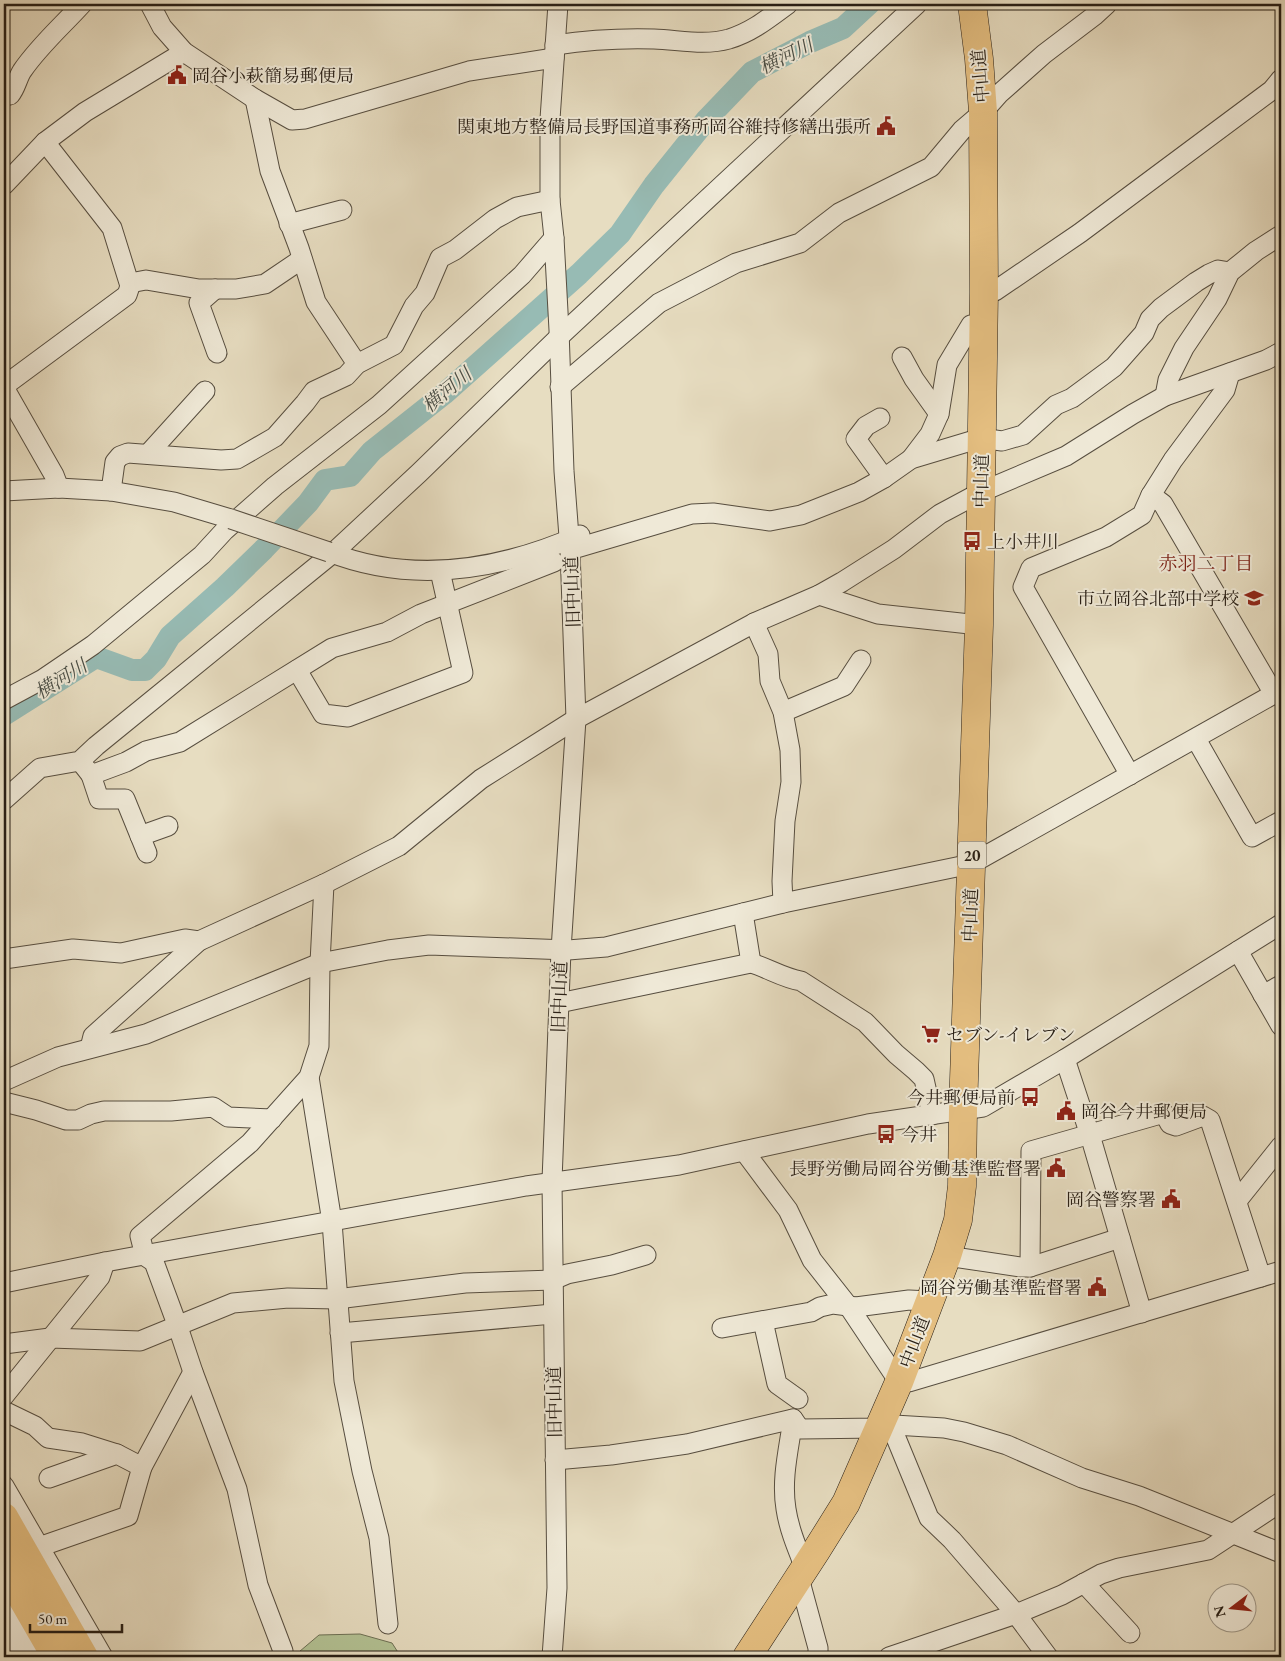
<svg xmlns="http://www.w3.org/2000/svg" width="1285" height="1661" font-family="'EB Garamond','Noto Serif JP',serif">
<rect width="100%" height="100%" fill="#e7ddc1"/>
<filter id="stains"><feTurbulence type="fractalNoise" baseFrequency=".004" numOctaves="4"/><feColorMatrix values="0 0 0 0 .2 0 0 0 0 .09 0 0 0 0 .02 0 0 0 .5 -.17"/></filter>
<radialGradient id="worn" r=".72"><stop offset=".6" stop-color="#630" stop-opacity="0"/><stop offset="1" stop-color="#630" stop-opacity=".3"/></radialGradient>
<polygon fill="#b3c294" stroke="#6d7054" points="360,1634 392,1643 401,1657 293,1657 319,1635"/>
<g fill="none" stroke-linecap="round" stroke-linejoin="round">
<polyline stroke="#97bbb4" stroke-width="22" points="4,715 96,657 132,670 145,670 156,659 170,636 225,587 264,549 308,503 325,480 350,476 372,451 444,394 579,274 620,234 654,185 707,119 752,72 810,42 843,28 869,4"/>
<g stroke="#574e40" stroke-width="21">
<g id="minor">
<polyline points="150,4 162,27 184,52 255,99 292,120 305,119 469,71 554,58"/>
<path d="M555,45C588,40 621,38 654,39C680,40 704,46 729,39C752,32 769,18 788,4"/>
<path d="M10,95C16,88 17,79 22,71C39,46 62,26 82,4"/>
<polyline points="255,99 270,171 299,248 316,302 357,364"/>
<polyline points="45,142 112,228 130,286 127,295 8,383 6,391 54,475 59,488"/>
<polyline points="4,185 45,142 85,112 184,52"/>
<polyline points="289,224 342,210"/>
<polyline points="130,283 146,280 199,289 236,289 265,284 302,259"/>
<polyline points="215,289 199,303 217,353"/>
<polyline points="984,292 995,291 1080,233 1272,90 1281,79"/>
<polyline points="902,357 914,379 939,414"/>
<polyline points="560,387 659,303 736,263 800,243 839,213 931,167 962,130 983,112 999,94 1044,54 1094,16 1107,4"/>
<polyline points="1165,396 1168,380 1184,348 1217,299 1230,272 1256,251 1281,235"/>
<polyline points="880,418 866,426 856,439 884,478"/>
<polyline points="148,454 205,391"/>
<polyline points="911,459 930,434 939,414 947,365 971,325 983,325"/>
<polyline points="4,491 59,488 111,491 174,502 231,519"/>
<polyline points="111,491 115,462 120,456 128,453 221,460 237,459 275,437 305,403 314,391 346,376 357,364 394,345 414,306 425,293 440,258 455,250 495,219 517,207 550,200"/>
<polyline points="1151,495 1163,504 1274,694"/>
<polyline points="570,550 692,514 713,513 770,521 801,515 859,492 884,478 911,459 981,438 1002,441 1023,435 1056,405 1072,398 1114,367 1144,333 1150,319 1161,308 1196,282 1209,274 1218,270 1230,272"/>
<path d="M329,552C413,585 500,570 580,535"/>
<polyline points="819,595 878,614 979,625"/>
<polyline points="754,623 768,654 770,681 783,712 790,750 791,782 785,821 782,881 783,903"/>
<polyline points="297,670 323,714 348,717 463,673 440,571"/>
<polyline points="4,700 43,679 93,645 202,555 225,530 275,486 379,405 522,275 554,238"/>
<polyline points="783,712 844,686 861,660"/>
<polyline points="1196,739 1252,837 1281,821"/>
<polyline points="80,761 91,775 126,762 146,751 180,742 332,648 387,632 421,614 554,562"/>
<polyline points="91,775 99,799 125,799 147,853"/>
<polyline points="1130,775 1023,587 1031,568 1106,537 1142,515 1151,495 1173,460 1225,390 1230,373"/>
<polyline points="4,800 40,768 80,761 96,746 333,553 419,473 559,337 917,4"/>
<polyline points="140,836 168,826"/>
<polyline points="743,913 751,963"/>
<polyline points="1238,951 1281,1026"/>
<polyline points="4,959 73,949 121,953 185,939 199,941"/>
<polyline points="1263,995 1281,985"/>
<path d="M559,1003L751,963C768,968 783,978 801,981L865,1022L896,1054L916,1071L924,1079L932,1115"/>
<polyline points="90,1048 93,1036 199,941 324,884 399,846 481,779 576,719 754,623 819,595 842,582 894,549 940,514 981,492 1066,456 1133,414 1165,396 1266,360 1281,352"/>
<polyline points="1065,1059 1090,1135 1142,1313"/>
<polyline points="309,1077 332,1222 344,1381 362,1471 379,1538 388,1624"/>
<polyline points="4,1081 58,1057 146,1034 320,963 388,950 429,945 568,950 606,947 783,903 971,864 1281,690"/>
<polyline points="4,1102 36,1110 66,1120 78,1120 91,1114 104,1111 171,1111 213,1107 228,1117 272,1119"/>
<polyline points="744,1151 788,1210 812,1260 849,1307 899,1382 909,1382 1281,1271"/>
<polyline points="1237,1201 1281,1146"/>
<polyline points="947,1256 1020,1267 1030,1267 1120,1238"/>
<polyline points="1030,1267 1031,1151 1164,1113 1170,1124 1176,1126 1203,1116 1210,1120 1261,1277"/>
<polyline points="4,1283 105,1262 526,1186 679,1165 868,1124 983,1107 1065,1059 1281,924"/>
<polyline points="763,1321 777,1384 798,1399"/>
<polyline points="722,1328 811,1312 820,1307 833,1304 856,1307 909,1300 930,1301"/>
<polyline points="340,1333 553,1314"/>
<polyline points="4,1344 50,1338 140,1341 233,1303 288,1298 337,1299 465,1283 553,1280 567,1274 612,1265 646,1255"/>
<polyline points="4,1396 100,1277 105,1262"/>
<polyline points="4,1411 35,1426 48,1438 82,1443 117,1454"/>
<path d="M793,1419C789,1448 781,1479 786,1509C789,1529 797,1548 805,1568"/>
<polyline points="894,1425 894,1433 929,1518 952,1540 1016,1614 1048,1657"/>
<polyline points="555,1460 611,1455 687,1444 793,1419 800,1429 879,1428 894,1425 944,1428 964,1432 1007,1445 1082,1478 1139,1496 1281,1553"/>
<polyline points="142,1467 193,1372"/>
<polyline points="4,1486 103,1657"/>
<polyline points="39,1547 128,1516 142,1467 117,1454 49,1478"/>
<polyline points="799,1578 818,1648 818,1657"/>
<polyline points="1084,1583 1130,1633"/>
<polyline points="4,1606 35,1657"/>
<polyline points="7,1618 6,1630 16,1657"/>
<polyline points="283,1651 258,1585 237,1489 193,1372 178,1327 154,1262 145,1256 140,1236 250,1143 309,1077 319,1046 320,963 324,884"/>
<polyline points="552,1657 557,1588 552,1181 561,950 576,719 570,550 564,471 559,330 554,238 550,200 550,119 558,4"/>
<polyline points="889,1657 1016,1614 1062,1595 1101,1574 1119,1568 1208,1550 1281,1502"/>
</g>
</g>
<g stroke="#271e15" stroke-width="29">
<g id="highway">
<polyline points="4,1517 84,1657"/>
<polyline points="4,1567 56,1657"/>
<polyline points="747,1657 816,1551 846,1503 899,1382 947,1256 958,1220 962,1186 963,1110 979,625 984,292 983,112 979,59 972,4"/>
</g>
</g>
<use href="#minor" stroke="#efe9d7" stroke-width="19"/>
<use href="#highway" stroke="#e4be80" stroke-width="28"/>
<g stroke="#574e40" stroke-width="21" stroke-linecap="butt">
<polyline id="minor-bridge" points="231,519 329,552"/>
</g>
<use href="#minor-bridge" stroke="#efe9d7" stroke-width="19"/>
</g>
<defs>
<g id="civic-bare" transform="scale(1.5)"><path d="M-.6-6.5H3V-4.5H.6V-3L4-1V1h2V6H-6V1h2V-1L-.6-3ZM-1.2 2.5V6h2.4V2.5Z" fill="#8f2418" stroke="#efe9d7" stroke-width="2.5" paint-order="stroke"/></g>
<g id="bus-bare" transform="scale(1.5)"><path d="M-5-6H5V4H4V6H2V4H-2V6H-4V4H-5ZM-3.5-4V0h7V-4ZM-3.5 1.2v1.5H-2V1.2ZM2 1.2v1.5H3.5V1.2Z" fill="#8f2418" stroke="#efe9d7" stroke-width="2.5" paint-order="stroke"/></g>
<g id="school-bare" transform="scale(1.5)"><path d="M0-5L7-2L0 1L-7-2ZM-4 1L0 2.5L4 1V4Q0 6-4 4Z" fill="#8f2418" stroke="#efe9d7" stroke-width="2.5" paint-order="stroke"/></g>
<g id="supermarket-bare" transform="scale(1.5)"><path d="M-6-5.5h2.5l.6 2H6L4.5 2H-2.5L-4.4-4H-6ZM-1.5 3.2a1.3 1.3 0 1 0 .1 0ZM3 3.2a1.3 1.3 0 1 0 .1 0Z" fill="#8f2418" stroke="#efe9d7" stroke-width="2.5" paint-order="stroke"/></g>
</defs>
<g fill-rule="evenodd">
<use href="#civic-bare" x="177" y="75"/>
<use href="#civic-bare" x="886" y="126"/>
<use href="#bus-bare" x="972" y="541"/>
<use href="#school-bare" x="1254" y="598"/>
<use href="#supermarket-bare" x="931" y="1034"/>
<use href="#bus-bare" x="1030" y="1097"/>
<use href="#civic-bare" x="1066" y="1111"/>
<use href="#bus-bare" x="886" y="1134"/>
<use href="#civic-bare" x="1056" y="1168"/>
<use href="#civic-bare" x="1171" y="1199"/>
<use href="#civic-bare" x="1097" y="1287"/>
</g>
<g text-anchor="middle" dominant-baseline="central" stroke-width="4" stroke-linejoin="round" paint-order="stroke">
<rect fill="#efe9d7" stroke="#635b4f" stroke-width="1" x="958" y="841.5" width="28" height="27" rx="4"/>
<g font-size="16" font-weight="bold" fill="#271e15">
<text x="972" y="855">20</text>
</g>
<g font-size="18" fill="#271e15" stroke="#efe9d7" text-anchor="end">
<text x="192" y="75" text-anchor="start">岡谷小萩簡易郵便局</text>
<text x="871" y="126">関東地方整備局長野国道事務所岡谷維持修繕出張所</text>
<text x="987" y="541" text-anchor="start">上小井川</text>
<text x="1239" y="598">市立岡谷北部中学校</text>
<text x="946" y="1034" text-anchor="start">セブン-イレブン</text>
<text x="1015" y="1097">今井郵便局前</text>
<text x="1081" y="1111" text-anchor="start">岡谷今井郵便局</text>
<text x="901" y="1134" text-anchor="start">今井</text>
<text x="1041" y="1168">長野労働局岡谷労働基準監督署</text>
<text x="1156" y="1199">岡谷警察署</text>
<text x="1082" y="1287">岡谷労働基準監督署</text>
</g>
<g font-size="18" fill="#271e15" stroke="#efe9d7">
<text transform="translate(980 76) rotate(-95)">中山道</text>
<text transform="translate(981 481) rotate(-89)">中山道</text>
<text transform="translate(572 592) rotate(-92)">旧中山道</text>
<text transform="translate(970 915) rotate(-88)">中山道</text>
<text transform="translate(559 997) rotate(-88)">旧中山道</text>
<text transform="translate(914 1342) rotate(-69)">中山道</text>
<text transform="translate(554 1402) rotate(-91)">旧中山道</text>
</g>
<g font-size="19" font-style="italic" fill="#494d45" stroke="#efe9d7">
<text transform="translate(786 56) rotate(-26)">横河川</text>
<text transform="translate(447 390) rotate(-40)">横河川</text>
<text transform="translate(61 679) rotate(-32)">横河川</text>
</g>
<g font-size="19" fill="#7a1f14" stroke="#efe9d7">
<text x="1206" y="563">赤羽二丁目</text>
</g>
</g>
<rect width="1285" height="1661" fill="none" stroke="#e7ddc1" stroke-width="20"/>
<rect x="5" y="5" width="1275" height="1651" fill="none" stroke="#271e15" stroke-width="2.5"/>
<rect x="10" y="10" width="1265" height="1641" fill="none" stroke="#271e15"/>
<g transform="translate(1232 1608) rotate(254)"><circle r="24" fill="#efe9d7" stroke="#9f9889"/>
<path d="M0-4L9 19L0 12L-9 19Z" fill="#8f2418"/>
<text y="-8" font-size="14" font-weight="bold" text-anchor="middle" fill="#271e15">N</text>
</g>
<path d="M30 1624v8h92v-8" fill="none" stroke="#271e15" stroke-width="2.5"/>
<text x="38" y="1624" font-size="15" fill="#271e15" stroke="#efe9d7" stroke-width="4" paint-order="stroke">50 m</text>
<rect width="100%" height="100%" filter="url(#stains)"/>
<rect width="100%" height="100%" fill="url(#worn)"/>
</svg>
